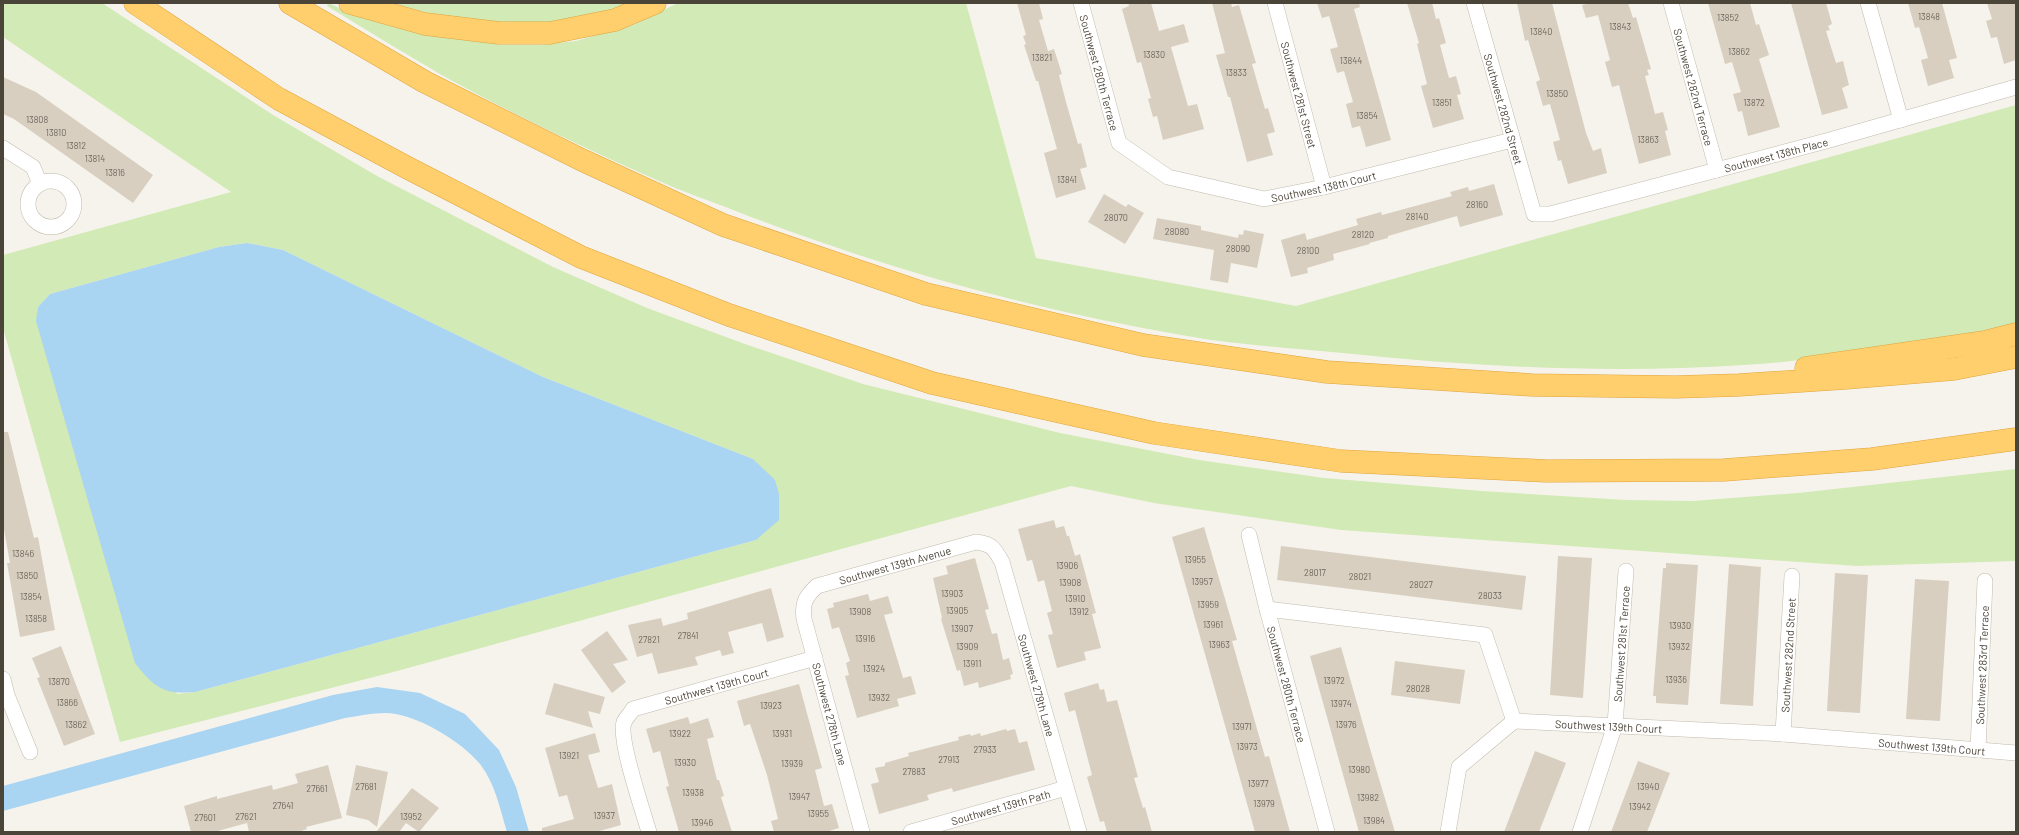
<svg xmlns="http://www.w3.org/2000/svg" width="2019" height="835" font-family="Barlow,sans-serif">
<rect width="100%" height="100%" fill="#f6f3ec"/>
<g fill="#d2eab5" fill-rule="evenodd">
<path d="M3,3H102L273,115L377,176L553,267L647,308L745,344L863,384L1060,433L1199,460L1324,478L1482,491L1626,500L1693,501L1798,493L2016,469V561L1857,566L1341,530L1154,503L1071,486L397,671L120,742L3,328V255L231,192L3,37ZM247,243L283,250L543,377L753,459L756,540L195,692L177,694L38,307L50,294L219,247Z"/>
<path d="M328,3L360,17L392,26L438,36L503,45H540L576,41L633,25L678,3H966L1036,258L1296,306L2016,105V325L1995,330C1912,343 1829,360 1744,365C1610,374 1476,367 1343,353C1291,348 1238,345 1187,336C1032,310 879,267 733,210C708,200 683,192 659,181C586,149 510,113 440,74C402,52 365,29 327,6Z"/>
<path d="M394,3H631C609,12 569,22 545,24C503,28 434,17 394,3Z"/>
</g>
<g fill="#a9d4f2">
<path d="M247,243L283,250L543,377L753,459L775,480L779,494V520L756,540L195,692C163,695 154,687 135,663L36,321L38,307L50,294L219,247Z"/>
<path d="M377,687L420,693L465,714L499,750L516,787L529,832H507C500,809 495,783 480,764C461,741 415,713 385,713C372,713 358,716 345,718L3,811V786L333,695Z"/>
</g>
<g fill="#d8cfc1">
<polygon points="1017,3 1039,3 1043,19 1039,20 1048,51 1054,49 1062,74 1059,75 1066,102 1078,144 1081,143 1087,167 1080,169 1086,189 1056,198 1044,153 1057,149 1038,81 1036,81 1024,45 1026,44 1023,36 1026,35"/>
<polygon points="1128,3 1151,3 1159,31 1184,24 1189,42 1171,47 1188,106 1197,104 1204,129 1163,140 1157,116 1153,117 1148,99 1151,98 1141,62 1137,63 1122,9 1129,6"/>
<polygon points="1212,3 1231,3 1232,7 1239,5 1256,63 1252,64 1265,109 1268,108 1275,132 1267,134 1273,155 1247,162 1230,97 1228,97 1216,55 1225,53"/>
<polygon points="1317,3 1359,3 1360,7 1354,9 1391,140 1366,147 1360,126 1352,128 1346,104 1353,102 1344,71 1337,73 1330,49 1338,47 1329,16 1322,18"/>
<polygon points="1407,3 1432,3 1436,19 1439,18 1446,43 1440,45 1449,78 1456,76 1461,94 1457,95 1464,119 1433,128 1421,86 1427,84 1417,44 1419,43"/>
<polygon points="1517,3 1552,3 1586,133 1593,151 1601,148 1607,173 1568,184 1561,160 1558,161 1553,142 1560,140 1550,104 1543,106 1536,82 1540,80 1528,40 1525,41"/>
<polygon points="1591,3 1628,3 1633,18 1636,17 1651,69 1647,70 1649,75 1645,76 1655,114 1663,112 1668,130 1665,131 1671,155 1639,164 1619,85 1612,87 1605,62 1610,60 1598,15 1586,18 1582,5"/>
<polygon points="1708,3 1750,3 1756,25 1759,24 1769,55 1759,59 1780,127 1748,136 1742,111 1738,112 1733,94 1741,92 1732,62 1725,64"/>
<polygon points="1791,3 1826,3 1832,24 1828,26 1830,30 1826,31 1836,63 1843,61 1849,85 1842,88 1848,108 1822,115"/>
<polygon points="1908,3 1942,3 1957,58 1949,60 1954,78 1928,86 1921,60 1928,58 1919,27 1915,28"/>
<polygon points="1987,3 2016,3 2016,60 2004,64 1997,37 1991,38 1986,21 1992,19"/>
<polygon points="3,77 36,92 153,175 133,203 14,119 3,114"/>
<polygon points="1494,184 1503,215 1460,227 1457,216 1388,236 1388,238 1369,243 1370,244 1333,254 1334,260 1307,268 1308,273 1291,277 1281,240 1305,233 1307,240 1358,225 1356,219 1381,212 1382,215 1452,196 1450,192 1468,187 1469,191"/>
<polygon points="1104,194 1126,207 1128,204 1144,213 1125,244 1088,222"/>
<polygon points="1157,218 1201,226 1201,230 1238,238 1239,234 1243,235 1244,230 1264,234 1257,268 1231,263 1228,283 1210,280 1214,250 1153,239"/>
<polygon points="3,432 8,432 34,538 38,537 55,630 20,637 7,563 10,563 3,524"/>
<polygon points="1054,520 1056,528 1064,526 1067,536 1069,536 1075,556 1080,554 1096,613 1092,614 1101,648 1084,652 1086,660 1057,668 1048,635 1053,634 1047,613 1052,611 1044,580 1038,582 1032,560 1027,561 1018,529"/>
<polygon points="1204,527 1237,640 1232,641 1265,757 1269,756 1290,832 1255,832 1172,537"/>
<polygon points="1281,546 1526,576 1522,610 1277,580"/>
<polygon points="1558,556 1592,558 1583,698 1550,695"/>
<polygon points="975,558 989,609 985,610 992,634 997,633 1003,660 1009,658 1013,674 1010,675 1011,679 979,688 978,682 964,686 960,670 957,671 941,619 942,618 933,578 948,574 946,566"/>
<polygon points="1666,563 1698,565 1688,705 1656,703 1656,696 1653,696 1663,568 1666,568"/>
<polygon points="1729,564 1761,567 1753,706 1720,704"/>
<polygon points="1835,573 1868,575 1860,713 1827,711"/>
<polygon points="1915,579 1949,581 1940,721 1906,719"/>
<polygon points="771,588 784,637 767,642 762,623 728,632 734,653 722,656 720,650 695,657 698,665 658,674 652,653 637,657 628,625 661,618 663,626 688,619 687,613"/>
<polygon points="868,594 870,601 888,596 893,613 884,615 903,678 911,676 916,694 897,699 899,706 857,718 845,676 849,675 846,663 850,661 839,627 832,629 827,609 834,607 833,603"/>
<polygon points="607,631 628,660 613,664 626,682 612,693 581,650"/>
<polygon points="61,646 95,734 64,746 37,678 40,677 32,658"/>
<polygon points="1341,647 1371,752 1395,832 1359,832 1310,656"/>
<polygon points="1395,661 1465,670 1460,704 1391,695"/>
<polygon points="554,683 605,697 600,714 588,711 593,728 545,714"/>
<polygon points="1098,683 1100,690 1104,689 1107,702 1117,700 1138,777 1134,778 1143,808 1145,807 1152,832 1107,832 1104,821 1100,822 1087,777 1092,775 1075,710 1069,712 1064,693"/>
<polygon points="799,684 822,768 815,770 824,806 832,804 839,828 826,832 774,832 771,821 778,819 767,775 750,724 744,726 737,701"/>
<polygon points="688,717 690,724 708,718 714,737 707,739 717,780 719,780 724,796 721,797 732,832 679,832 666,787 669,786 660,751 653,753 646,729"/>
<polygon points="1006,729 1007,731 1015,729 1019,743 1027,741 1035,770 953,792 952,788 927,795 929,800 879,814 871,784 879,782 875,768 885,766 885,763 909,756 908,753 959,740 958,737 970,734 971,736 980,733 981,736"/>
<polygon points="595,733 600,752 588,755 598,788 612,784 621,825 596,832 542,832 542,828 574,819 567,795 559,797 545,748"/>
<polygon points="1535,751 1566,763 1539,832 1504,832"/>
<polygon points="1638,761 1670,773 1647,832 1611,832"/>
<polygon points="328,765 342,818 306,827 307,829 298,832 249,832 247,823 214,832 191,832 184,806 217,796 217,799 272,785 273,790 298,783 295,774"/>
<polygon points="356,765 388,772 377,827 368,820 346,815"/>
<polygon points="412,788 439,808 419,832 406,823 399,832 376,832"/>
</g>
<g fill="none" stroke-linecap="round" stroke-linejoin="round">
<g stroke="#c2bbae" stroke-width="16">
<g id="street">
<path id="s1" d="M1081,3L1119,143L1168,177L1264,199L1324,187L1512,140"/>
<path id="s2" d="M1275,3L1324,187"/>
<path id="s3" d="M1474,3L1534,214H1550L1826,141L2016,87"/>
<path id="s4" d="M1671,3L1717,170"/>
<polyline points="1868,3 1901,120"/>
<polyline points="3,148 33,167 40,184"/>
<circle cx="51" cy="204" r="23"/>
<path id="s5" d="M1249,535L1267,609L1327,832"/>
<path id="s6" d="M1267,609L1485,635L1514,721L1783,734L2016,753"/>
<polyline points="3,679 7,695 30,752"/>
<path id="s7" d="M1783,734L1792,576"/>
<path id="s8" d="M1978,750L1985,581"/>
<path id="s9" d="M649,832C643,811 618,739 624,722C626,718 631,713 633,709L815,658"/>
<path id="s10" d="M862,832L804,619C802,603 805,597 817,586L976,542C992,544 994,548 1002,562L1079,832"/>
<path id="s11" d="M911,832L1066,788"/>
<polyline points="1448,832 1459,767 1514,721"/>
<path id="s12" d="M1580,832L1615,725L1626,571"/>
</g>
</g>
<g stroke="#e0a43c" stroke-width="23">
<g id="highway">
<polyline points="135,3 279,99 406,167 581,257 729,315 932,383 1154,433 1341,461 1547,471 1724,470 1872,459 2016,439"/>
<polyline points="290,3 425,82 582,160 723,225 926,294 1143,345 1327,372 1532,385 1676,387 1739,385 1846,378 1954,369 2016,357"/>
<polyline points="350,3 425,24 499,33 550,33 615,20 655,3"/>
<polyline points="1806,368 1985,342 2016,334"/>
</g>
</g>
<use href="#street" stroke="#fff" stroke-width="15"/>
<use href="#highway" stroke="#ffcf6e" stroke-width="22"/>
</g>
<g text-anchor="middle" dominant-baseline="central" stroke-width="3" stroke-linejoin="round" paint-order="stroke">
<g font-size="9" fill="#6e675b">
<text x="1929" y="16">13848</text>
<text x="1728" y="17">13852</text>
<text x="1620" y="26">13843</text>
<text x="1541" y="31">13840</text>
<text x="1739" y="51">13862</text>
<text x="1154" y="54">13830</text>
<text x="1042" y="57">13821</text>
<text x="1351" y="60">13844</text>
<text x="1236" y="72">13833</text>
<text x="1557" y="93">13850</text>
<text x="1442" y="102">13851</text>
<text x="1754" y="102">13872</text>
<text x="1367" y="115">13854</text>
<text x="37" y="119">13808</text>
<text x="56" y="132">13810</text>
<text x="1648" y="139">13863</text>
<text x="76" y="145">13812</text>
<text x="95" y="158">13814</text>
<text x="115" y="172">13816</text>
<text x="1067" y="179">13841</text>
<text x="1477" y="204">28160</text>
<text x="1417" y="216">28140</text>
<text x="1116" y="217">28070</text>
<text x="1177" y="231">28080</text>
<text x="1363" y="234">28120</text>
<text x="1238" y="248">28090</text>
<text x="1308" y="250">28100</text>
<text x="23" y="553">13846</text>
<text x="1195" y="559">13955</text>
<text x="1067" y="565">13906</text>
<text x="1315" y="572">28017</text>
<text x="27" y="575">13850</text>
<text x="1360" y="576">28021</text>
<text x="1202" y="581">13957</text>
<text x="1070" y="582">13908</text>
<text x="1421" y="584">28027</text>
<text x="952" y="593">13903</text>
<text x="1490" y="595">28033</text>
<text x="31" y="596">13854</text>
<text x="1075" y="598">13910</text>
<text x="1208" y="604">13959</text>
<text x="957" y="610">13905</text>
<text x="860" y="611">13908</text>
<text x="1079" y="611">13912</text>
<text x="36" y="618">13858</text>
<text x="1213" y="624">13961</text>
<text x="1680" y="625">13930</text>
<text x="962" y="628">13907</text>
<text x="688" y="635">27841</text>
<text x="865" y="638">13916</text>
<text x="649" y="639">27821</text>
<text x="1219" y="644">13963</text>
<text x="967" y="646">13909</text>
<text x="1679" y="646">13932</text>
<text x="972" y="663">13911</text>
<text x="874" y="668">13924</text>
<text x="1676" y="679">13936</text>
<text x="1334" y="680">13972</text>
<text x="59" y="681">13870</text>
<text x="1418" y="688">28028</text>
<text x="879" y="697">13932</text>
<text x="67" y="702">13866</text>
<text x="1341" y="703">13974</text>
<text x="771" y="705">13923</text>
<text x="76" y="724">13862</text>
<text x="1346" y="724">13976</text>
<text x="1242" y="726">13971</text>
<text x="680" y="733">13922</text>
<text x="782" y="733">13931</text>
<text x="1247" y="746">13973</text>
<text x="985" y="749">27933</text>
<text x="569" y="755">13921</text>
<text x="949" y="759">27913</text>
<text x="685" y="762">13930</text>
<text x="792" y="763">13939</text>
<text x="1359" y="769">13980</text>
<text x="914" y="771">27883</text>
<text x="1258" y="783">13977</text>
<text x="366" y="786">27681</text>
<text x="1648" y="786">13940</text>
<text x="317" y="788">27661</text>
<text x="693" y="792">13938</text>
<text x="799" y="796">13947</text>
<text x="1368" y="797">13982</text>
<text x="1264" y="803">13979</text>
<text x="283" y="805">27641</text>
<text x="1640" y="806">13942</text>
<text x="818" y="813">13955</text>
<text x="604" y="815">13937</text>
<text x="246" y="816">27621</text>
<text x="411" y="816">13952</text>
<text x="205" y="817">27601</text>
<text x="1374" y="820">13984</text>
<text x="702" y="822">13946</text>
</g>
<g font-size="11" fill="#4b4439" stroke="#fff">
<text stroke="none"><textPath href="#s1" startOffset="72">Southwest 280th Terrace</textPath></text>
<text stroke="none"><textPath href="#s4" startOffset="87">Southwest 282nd Terrace</textPath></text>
<text stroke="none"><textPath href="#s2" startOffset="95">Southwest 281st Street</textPath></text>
<text stroke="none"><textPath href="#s3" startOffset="110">Southwest 282nd Street</textPath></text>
<text stroke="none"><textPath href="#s3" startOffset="469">Southwest 138th Place</textPath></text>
<text stroke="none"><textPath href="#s1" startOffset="364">Southwest 138th Court</textPath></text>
<text stroke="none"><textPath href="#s10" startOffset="339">Southwest 139th Avenue</textPath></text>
<text stroke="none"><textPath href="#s12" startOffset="194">Southwest 281st Terrace</textPath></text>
<text stroke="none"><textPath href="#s7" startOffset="79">Southwest 282nd Street</textPath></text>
<text stroke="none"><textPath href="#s8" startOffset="85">Southwest 283rd Terrace</textPath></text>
<text stroke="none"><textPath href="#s5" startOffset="154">Southwest 280th Terrace</textPath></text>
<text stroke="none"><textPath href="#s9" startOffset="216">Southwest 139th Court</textPath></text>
<text stroke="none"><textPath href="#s10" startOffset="586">Southwest 279th Lane</textPath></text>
<text transform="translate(830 714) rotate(75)">Southwest 278th Lane</text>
<text stroke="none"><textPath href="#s6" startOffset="405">Southwest 139th Court</textPath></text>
<text stroke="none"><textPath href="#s6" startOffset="729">Southwest 139th Court</textPath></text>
<text stroke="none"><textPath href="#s11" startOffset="93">Southwest 139th Path</textPath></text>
</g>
</g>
<rect width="2019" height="835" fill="none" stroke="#4b4439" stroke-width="8"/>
</svg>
